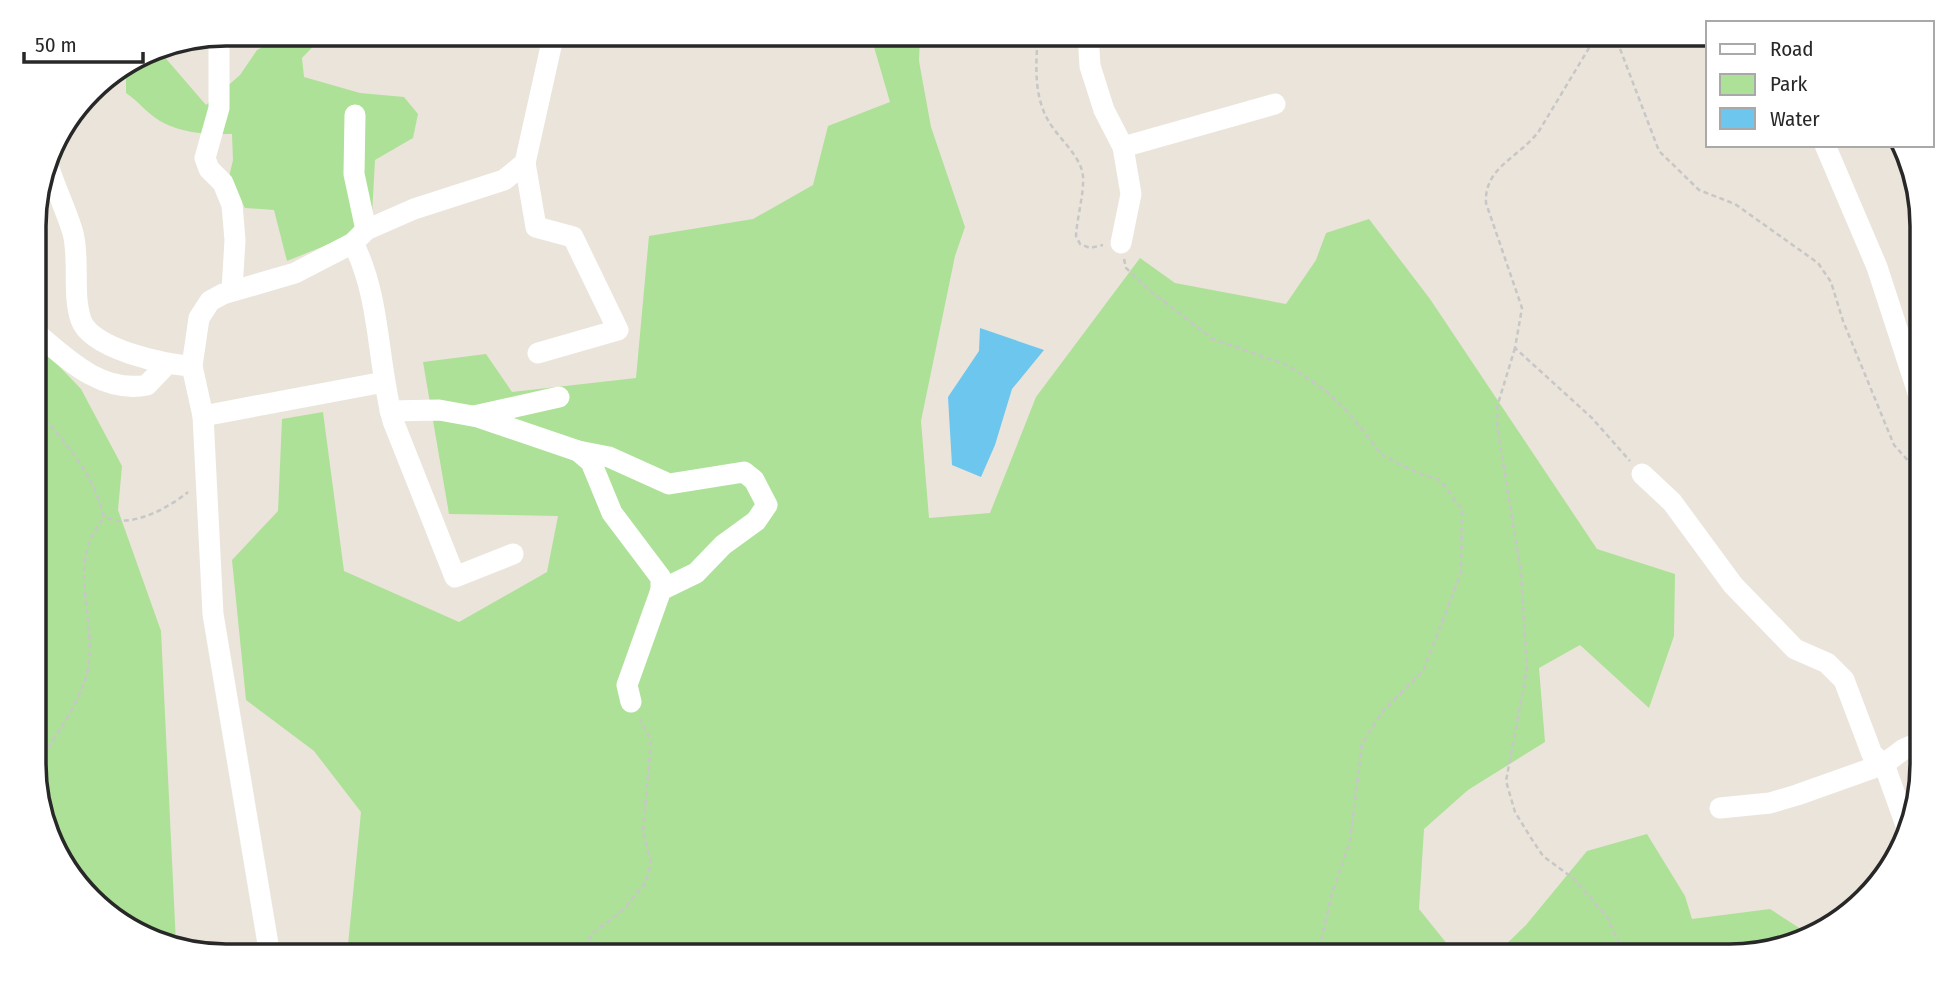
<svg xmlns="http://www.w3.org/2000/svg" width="1955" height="989" font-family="'Fira Sans Condensed',sans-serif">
<rect width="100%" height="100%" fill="#ebe4da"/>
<g fill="#ade197">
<path d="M288,33H326L302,58L304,77L360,93L404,97L418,114L413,138L375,160L372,215L349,236L287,261L274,210L245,208L229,177L233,160L232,134C207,134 183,134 160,121C148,114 138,101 126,93V64L156,47L206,105L240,75L257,50Z"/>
<polygon points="863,33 920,33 919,61 931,127 965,227 955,256 921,421 929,518 990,513 1036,397 1140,258 1175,283 1286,304 1316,260 1326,233 1369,219 1430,299 1597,549 1675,574 1674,636 1649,708 1580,645 1539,668 1545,742 1468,790 1424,829 1419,909 1456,955 342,956 348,945 361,812 314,751 246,700 232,560 278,511 282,419 323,412 344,571 459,622 547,572 558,516 449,514 423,362 486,354 512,392 636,378 649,236 753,219 813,185 828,126 890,102 872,40"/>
<polygon points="34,340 81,389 122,466 118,510 161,631 176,944 141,936 73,880 35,789"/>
<polygon points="1647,834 1685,896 1692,919 1770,909 1807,933 1742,955 1495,955 1526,925 1587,851"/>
</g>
<polygon fill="#6dc6ed" points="980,328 1044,350 1012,389 995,445 981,477 952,465 948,397 979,351"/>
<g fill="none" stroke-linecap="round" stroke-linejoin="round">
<g stroke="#c7c7c7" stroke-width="2.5" stroke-dasharray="5 3.5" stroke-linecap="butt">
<path d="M1038,33C1036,64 1033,95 1049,122C1059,139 1082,157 1083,177C1084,195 1077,217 1076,236L1080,244L1090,248L1103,245"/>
<path d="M1598,33L1539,131C1519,158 1484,167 1486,203L1522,308L1515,348L1592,418L1630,461"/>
<polyline points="1614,33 1659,151 1699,190 1735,204 1818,263 1831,282 1843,321 1894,445 1921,475"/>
<polyline points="1124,259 1126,268 1149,290 1213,339 1287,365 1325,390 1350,414 1382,455 1418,473 1440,480 1462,509 1461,573 1423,671 1384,710 1362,743 1350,841 1332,893 1318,955"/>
<polyline points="1515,348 1497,407 1497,425 1521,573 1527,669 1506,781 1515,812 1531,838 1543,856 1574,879 1607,917 1625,955"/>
<path d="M34,406C65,444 91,467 104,517C130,529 167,509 188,492"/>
<path d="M35,770C51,741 75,711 85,680C100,635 73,584 90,540C93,532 100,524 104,517"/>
<polyline points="582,956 592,934 623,910 646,882 651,863 643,832 651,741 640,719"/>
</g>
<g stroke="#fff" stroke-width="21">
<polyline points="1088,33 1090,66 1104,110 1123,147 1131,194 1121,243"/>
<polyline points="219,34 219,108 205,158 209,169 223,183 232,205 235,240 232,290"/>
<polyline points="355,115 354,174 366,230"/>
<polyline points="1825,145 1877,267 1921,402"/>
<polyline points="1123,147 1275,104"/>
<path d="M47,162C54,186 66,209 73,233C80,261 72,293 81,320C91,349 165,365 192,366"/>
<polyline points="525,163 536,227 573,237 618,330 538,353"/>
<path d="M353,243C381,297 377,363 393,421L455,577L513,554"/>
<path d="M34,331C66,358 101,394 147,385L166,365"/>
<polyline points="390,411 439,410 478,417 578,451 609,457 669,484 744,472 754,480 767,505 756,521 723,545 696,573 661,590 627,685 631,702"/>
<polyline points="203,416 384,382"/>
<polyline points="474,416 559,397"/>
<polyline points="578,451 591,462 612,513 661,578 661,590"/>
<polyline points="1642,474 1672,502 1733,585 1795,649 1827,663 1844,680 1872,754 1884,764 1907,828"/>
<polyline points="1720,808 1770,803 1797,795 1884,764 1904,749 1922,741"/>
<polyline points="270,956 213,614 203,416 192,366 199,318 210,301 223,294 295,273 353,243 366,230 414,209 504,180 525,163 554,33"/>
</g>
</g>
<path d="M0 0H1955V989H0ZM226 46H1730A180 180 0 0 1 1910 226V764A180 180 0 0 1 1730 944H226A180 180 0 0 1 46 764V226A180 180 0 0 1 226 46Z" fill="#fff" fill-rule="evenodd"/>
<path fill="none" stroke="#282828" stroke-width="3.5" d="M226 46H1730A180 180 0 0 1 1910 226V764A180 180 0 0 1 1730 944H226A180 180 0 0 1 46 764V226A180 180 0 0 1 226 46Z"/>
<rect x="1706" y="21" width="228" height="126" fill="#ffffff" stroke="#a9a9a9" stroke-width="2"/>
<rect x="1720" y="44" width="35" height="10" fill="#ffffff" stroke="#a9a9a9" stroke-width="2"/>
<text x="1770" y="56" font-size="21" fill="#282828">Road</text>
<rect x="1720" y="74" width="35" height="21" fill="#ade197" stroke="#a9a9a9" stroke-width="2"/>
<text x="1770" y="91" font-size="21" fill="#282828">Park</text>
<rect x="1720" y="108" width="35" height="21" fill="#6dc6ed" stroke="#a9a9a9" stroke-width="2"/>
<text x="1770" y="126" font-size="21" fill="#282828">Water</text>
<path d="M24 52v10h119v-10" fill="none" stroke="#282828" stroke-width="3.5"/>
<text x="35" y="52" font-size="21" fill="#282828" stroke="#ffffff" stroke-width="5" paint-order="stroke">50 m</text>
</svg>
